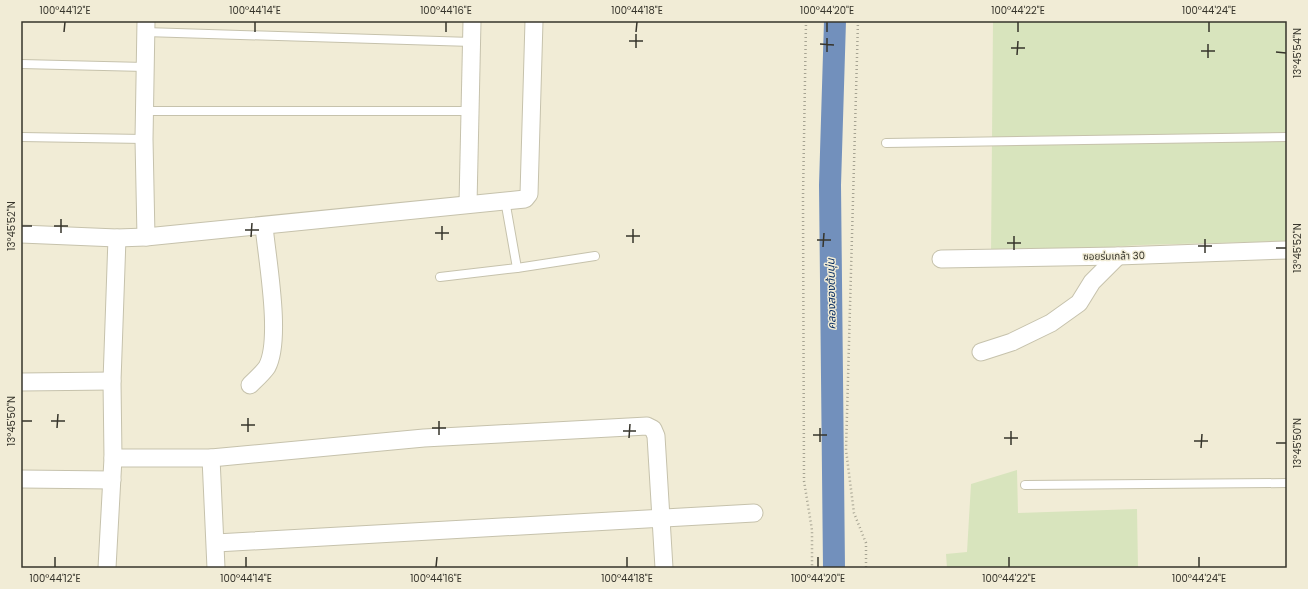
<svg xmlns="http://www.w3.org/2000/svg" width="1308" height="589" font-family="Poppins,'Noto Sans Thai',sans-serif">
<rect width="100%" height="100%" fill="#f1ecd6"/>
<g fill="#d8e4bd">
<polygon points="993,21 1287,21 1287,241 1140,245 991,255"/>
<polygon points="1017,470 1018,513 1137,509 1138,568 947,568 946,554 967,552 971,484"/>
</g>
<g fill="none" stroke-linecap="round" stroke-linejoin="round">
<polyline stroke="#7290bc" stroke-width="22" points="834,568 830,185 835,21"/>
<g stroke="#c6c2ac" stroke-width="10">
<g id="lane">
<polyline points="145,32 472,42"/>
<polyline points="21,64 145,67"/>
<polyline points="144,111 470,111"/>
<polyline points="21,137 144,139"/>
<polyline points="886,143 1287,137"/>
<polyline points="517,268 595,256"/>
<polyline points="440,277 517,268 505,200"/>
<polyline points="1025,485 1287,483"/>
</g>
</g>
<g stroke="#c6c2ac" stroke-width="19">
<g id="street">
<polyline points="146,21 144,139 146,237"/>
<polyline points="468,204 472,21"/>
<polyline points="21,234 117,238 146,237 525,199 529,194 534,21"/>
<polyline points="941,259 1118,256 1287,250"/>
<polyline points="981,352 1012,342 1051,323 1079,303 1092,282 1118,256"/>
<polyline points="21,382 112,381"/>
<path d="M250,385C255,380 263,373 267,367C282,339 267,259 264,226"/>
<polyline points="113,458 211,458 424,438 647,426 653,429 656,436 664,568"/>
<polyline points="211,458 216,568"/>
<polyline points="21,479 112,480"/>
<polyline points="216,543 754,513"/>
<polyline points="107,568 113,458 112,381 117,238"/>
</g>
</g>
<g stroke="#a6a392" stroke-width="2.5" stroke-dasharray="1 3" stroke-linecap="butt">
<polyline points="806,21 803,197 804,481 812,530 812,568"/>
<polyline points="858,21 846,450 854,513 866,543 866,568"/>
</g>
<use href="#lane" stroke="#fff" stroke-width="8"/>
<use href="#street" stroke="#fff" stroke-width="17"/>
</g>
<path fill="none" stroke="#36342b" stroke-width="1.5" d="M64,32L65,22M255,32V22M446,32V22M636,32L637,22M827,32V22M1018,32V22M1209,32V22M629,41H643M820,44L834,45M636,48V34M1011,48H1025M1201,51H1215M827,52V38M1276,52L1286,53M1017,55L1018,41M1208,58V44M22,226H32M54,226H68M245,230H259M61,233V219M435,233H449M626,236H640M251,237L252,223M442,240V226M817,240H831M633,243V229M1007,243H1021M1198,246H1212M823,247L824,233M1276,248H1286M1014,250V236M1205,253V239M22,421H32M51,421H65M241,425H255M57,428L58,414M432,428H446M623,431H636M248,432V418M439,435V421M813,435H827M629,438L630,424M1004,438H1018M1194,441H1208M820,442V428M1276,443H1286M1011,445V431M1201,448L1202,434M55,567V557M246,567V557M436,567L437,557M627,567V557M818,567V557M1009,567V557M1199,567V557"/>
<g text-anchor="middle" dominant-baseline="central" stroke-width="3" stroke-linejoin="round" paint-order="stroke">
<g font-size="10" fill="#36342b" stroke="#f1ecd6">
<text transform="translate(1114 256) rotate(-1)">ซอยร่มเกล้า 30</text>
</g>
<g font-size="11" font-style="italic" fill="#042a60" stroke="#f1ecd6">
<text transform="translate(831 294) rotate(-91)">คลองสองต้นนุ่น</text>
</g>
</g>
<rect width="1308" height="589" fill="none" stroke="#f1ecd6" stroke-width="44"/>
<rect x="22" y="22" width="1264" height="545" fill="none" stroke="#36342b" stroke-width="1.5"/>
<g font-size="10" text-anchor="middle" fill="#36342b">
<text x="65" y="14">100°44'12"E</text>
<text x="255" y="14">100°44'14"E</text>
<text x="446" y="14">100°44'16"E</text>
<text x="637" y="14">100°44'18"E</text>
<text x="827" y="14">100°44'20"E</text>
<text x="1018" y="14">100°44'22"E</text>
<text x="1209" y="14">100°44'24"E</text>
<text transform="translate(1297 53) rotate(-90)" y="4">13°45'54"N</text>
<text transform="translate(11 226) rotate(-90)" y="4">13°45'52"N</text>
<text transform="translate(1297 248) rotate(-90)" y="4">13°45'52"N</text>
<text transform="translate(11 421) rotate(-90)" y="4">13°45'50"N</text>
<text transform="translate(1297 443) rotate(-90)" y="4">13°45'50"N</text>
<text x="55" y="582">100°44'12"E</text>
<text x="246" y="582">100°44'14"E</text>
<text x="436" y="582">100°44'16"E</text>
<text x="627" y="582">100°44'18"E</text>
<text x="818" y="582">100°44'20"E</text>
<text x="1009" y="582">100°44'22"E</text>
<text x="1199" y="582">100°44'24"E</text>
</g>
</svg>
